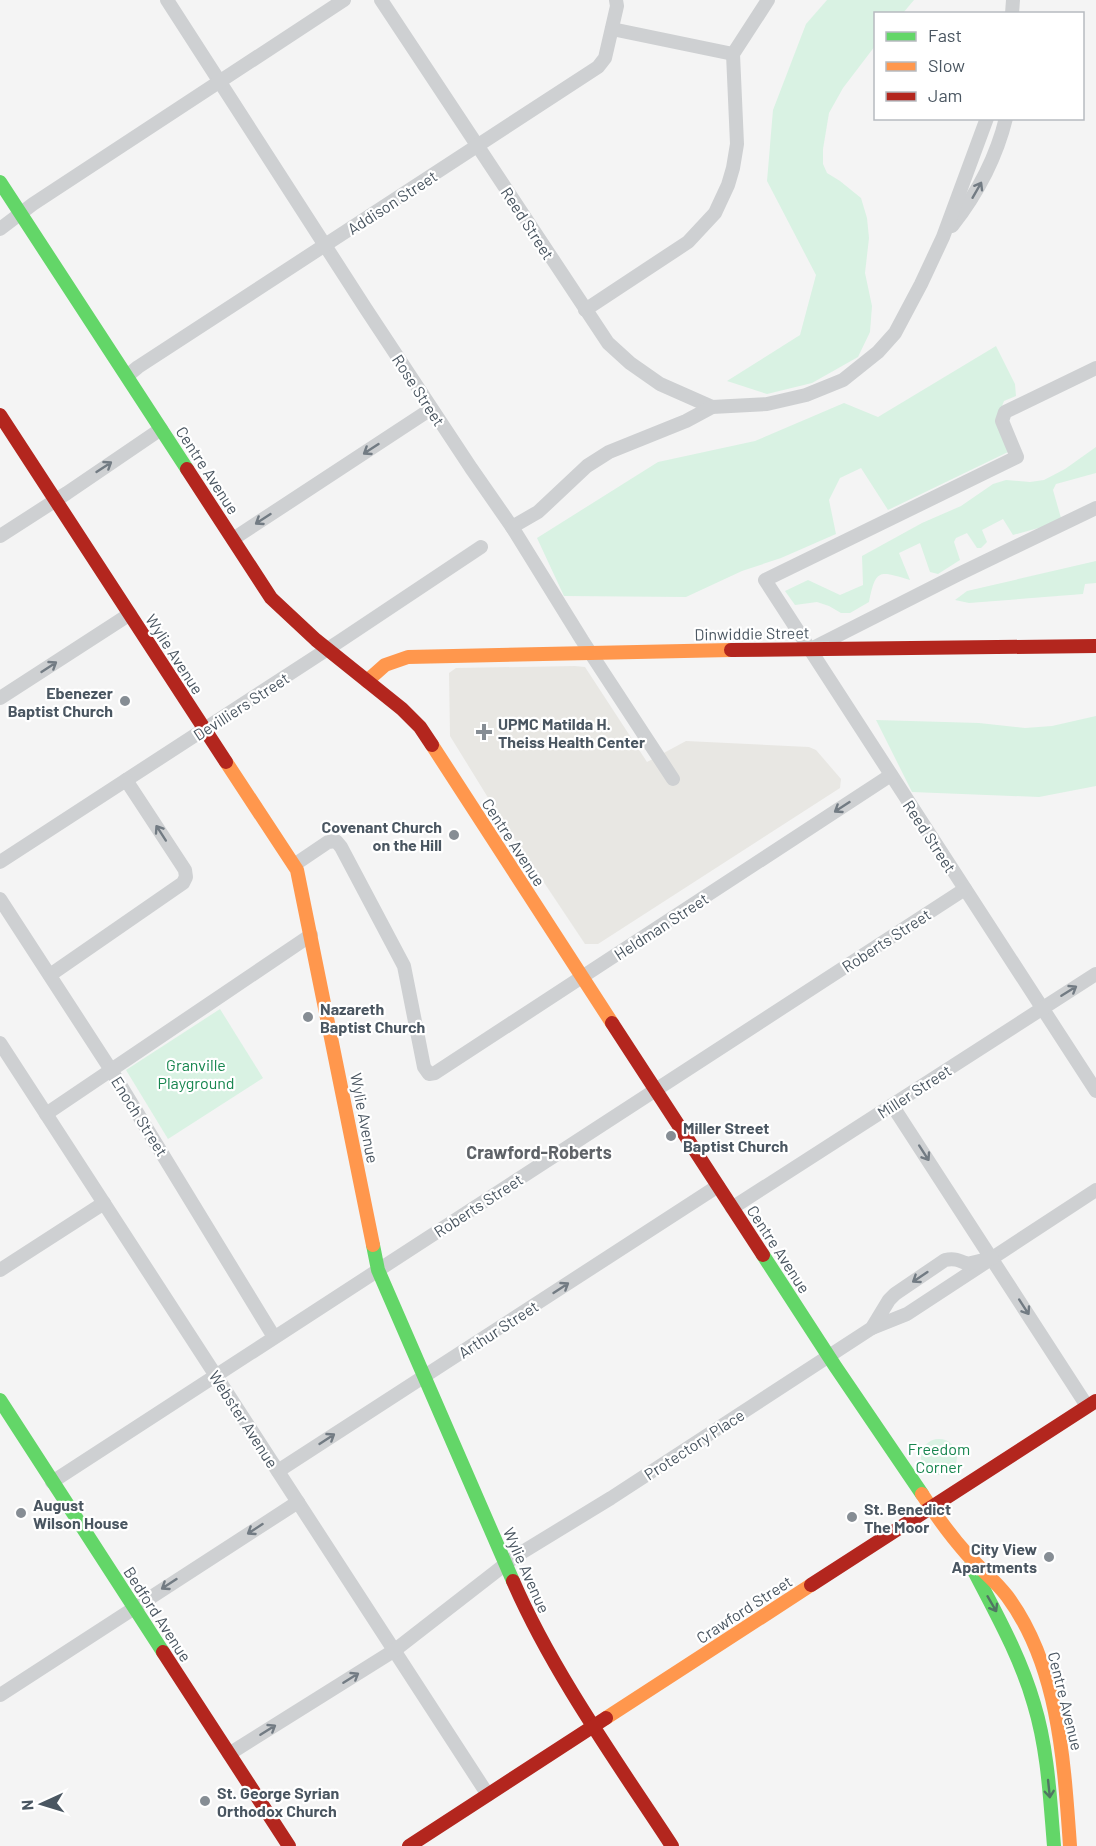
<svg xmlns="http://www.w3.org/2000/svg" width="1096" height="1846" font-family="Barlow,sans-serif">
<rect width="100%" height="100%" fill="#f4f4f4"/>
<polygon fill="#e8e7e3" points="575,666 585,667 647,762 686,741 809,747 816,750 841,779 840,788 598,944 585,944 495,809 450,736 449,673 456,668"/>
<g fill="#d9f2e3">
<polygon points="827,0 914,0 903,13 876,14 875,46 843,88 829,113 823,149 823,164 827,173 840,181 861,198 867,218 869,238 865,273 872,306 870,332 858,357 812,383 767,394 727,381 800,335 816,275 767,181 773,110 806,24"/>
<polygon points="996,346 1015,384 1016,396 1004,401 996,421 1008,452 888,510 861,468 840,478 829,500 836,534 781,558 742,571 686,597 564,596 537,538 658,462 755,441 844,403 878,417"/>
<path d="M1096,447V473L1056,484L1053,490L1061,518L1042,527L1013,535L1003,519L982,530L987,542L981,548H977L967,533L956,538L954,542L960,560L938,574L930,572L920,543L899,553L910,580C879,571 876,568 869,602L850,613H841L829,606L817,602L795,605L785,591L808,580L840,595L863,585L862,556L922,523L961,506L993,484L1006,480L1030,482L1044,480L1065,469Z"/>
<polygon points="1096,561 1096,583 1085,584 1083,594 969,603 955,600 967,591"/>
<polygon points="1096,716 1096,786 1039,797 912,792 876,720 979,723 1025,728 1052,726"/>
<polygon points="220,1009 263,1078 168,1139 126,1070"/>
<circle cx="939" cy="1457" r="18"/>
</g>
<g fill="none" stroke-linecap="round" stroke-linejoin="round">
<g stroke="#ced0d2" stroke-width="14">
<polyline points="167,0 366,309 471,468 512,527 582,640 673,779"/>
<polyline points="381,0 608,343 630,363 660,384 712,407"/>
<polyline points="1012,14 1013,0"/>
<polyline points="612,29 733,54"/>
<path d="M952,226C977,194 996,159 1006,118"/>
<polyline points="0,229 33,204 344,0"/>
<polyline points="585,310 688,242 715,213 728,185 733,168 737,144 733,54 768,0"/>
<polyline points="1096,368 1005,412 1002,421 1017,457 765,580 1096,1091"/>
<polyline points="127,376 138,367 598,67 605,58 617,6 616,0"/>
<polyline points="512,527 538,512 587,466 609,452 686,421 712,407 767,404 806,395 843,380 878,352 895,333 921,284 943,237 987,118"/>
<polyline points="0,536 67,493 161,429"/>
<polyline points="233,539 431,409"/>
<polyline points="813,648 957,575 1096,508"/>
<polyline points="0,698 130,614"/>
<polyline points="0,862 340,641 481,547"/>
<polyline points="294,865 328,842 336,841 341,847 404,966 424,1067 429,1074 435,1073 891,775"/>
<polyline points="0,899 111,1070 274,1337"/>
<polyline points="50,975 183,883 186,877 185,870 126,780"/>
<polyline points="0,1043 488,1795"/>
<polyline points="892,1105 1087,1406"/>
<polyline points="46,1114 311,935"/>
<polyline points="732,1208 1096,974"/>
<polyline points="0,1270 104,1203"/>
<polyline points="872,1328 907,1314 1096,1190"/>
<polyline points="278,1471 718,1186"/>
<polyline points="52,1482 965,889"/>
<polyline points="0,1695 298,1502"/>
<path d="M229,1754L395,1650L516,1556L611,1498L872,1328L889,1300L895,1294L945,1260C954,1258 959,1260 967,1264L992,1258"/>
</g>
<g stroke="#63d668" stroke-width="14">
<polyline points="0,182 187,469"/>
<polyline points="373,1245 378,1270 513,1581"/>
<polyline points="763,1255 835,1366 922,1494"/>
<polyline points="0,1400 163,1652"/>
<path d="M971,1565C994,1610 1020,1655 1034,1704C1048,1750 1050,1799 1054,1846"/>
</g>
<g stroke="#ff974d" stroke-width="14">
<polyline points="367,681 385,665 408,657 731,650"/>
<polyline points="432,745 612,1023"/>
<polyline points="226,762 297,870 373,1245"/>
<path d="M922,1494C935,1514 950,1535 966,1553C979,1568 995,1580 1007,1596C1059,1666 1064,1762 1070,1846"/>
<polyline points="606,1718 811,1585"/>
</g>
<g stroke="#b3261e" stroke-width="14">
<polyline points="0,415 226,762"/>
<polyline points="187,469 271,598 316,640 402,709 420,727 432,745"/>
<polyline points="731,650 1096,646"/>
<polyline points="612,1023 763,1255"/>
<path d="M513,1581C553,1673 617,1762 672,1846"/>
<polyline points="811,1585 1096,1401"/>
<polyline points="163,1652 289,1846"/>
<polyline points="409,1846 606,1718"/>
</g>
</g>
<defs><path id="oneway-shaft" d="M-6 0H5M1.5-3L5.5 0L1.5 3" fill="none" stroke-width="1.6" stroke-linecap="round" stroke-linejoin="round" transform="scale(1.5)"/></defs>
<g stroke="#727b83">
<use href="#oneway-shaft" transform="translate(977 190) rotate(-60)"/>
<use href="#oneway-shaft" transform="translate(371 449) rotate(147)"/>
<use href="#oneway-shaft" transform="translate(104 467) rotate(-33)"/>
<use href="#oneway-shaft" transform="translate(263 519) rotate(147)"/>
<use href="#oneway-shaft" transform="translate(49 667) rotate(-33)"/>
<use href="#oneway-shaft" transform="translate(842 807) rotate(147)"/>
<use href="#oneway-shaft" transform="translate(161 833) rotate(-123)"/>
<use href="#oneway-shaft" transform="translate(1069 991) rotate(-32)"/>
<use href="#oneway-shaft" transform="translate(924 1153) rotate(57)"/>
<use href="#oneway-shaft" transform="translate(920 1277) rotate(146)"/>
<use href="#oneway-shaft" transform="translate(561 1288) rotate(-33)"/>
<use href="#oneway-shaft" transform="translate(1024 1307) rotate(57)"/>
<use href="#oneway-shaft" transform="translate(327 1439) rotate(-33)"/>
<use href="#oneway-shaft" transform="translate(255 1529) rotate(147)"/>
<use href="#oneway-shaft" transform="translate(169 1584) rotate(147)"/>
<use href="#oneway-shaft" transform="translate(351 1678) rotate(-32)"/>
<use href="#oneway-shaft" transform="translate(268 1730) rotate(-32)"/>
</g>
<g stroke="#507663">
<use href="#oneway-shaft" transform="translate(992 1604) rotate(60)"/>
<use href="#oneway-shaft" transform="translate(1049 1789) rotate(84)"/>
</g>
<g fill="#868d94" stroke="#fff" stroke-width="2">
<circle cx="125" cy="701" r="6"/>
<path d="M481 723h6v6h6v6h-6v6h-6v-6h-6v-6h6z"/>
<circle cx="454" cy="835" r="6"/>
<circle cx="308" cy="1017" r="6"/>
<circle cx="671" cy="1136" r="6"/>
<circle cx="21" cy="1513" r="6"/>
<circle cx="852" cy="1517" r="6"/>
<circle cx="1049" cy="1557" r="6"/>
<circle cx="205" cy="1801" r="6"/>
</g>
<g text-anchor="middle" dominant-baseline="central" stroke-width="4.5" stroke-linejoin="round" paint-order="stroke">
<g font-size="16" fill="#4a5661" stroke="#fff">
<text transform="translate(392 202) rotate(-33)">Addison Street</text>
<text transform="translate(528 223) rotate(57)">Reed Street</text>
<text transform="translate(419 390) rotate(57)">Rose Street</text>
<text transform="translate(208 470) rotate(57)">Centre Avenue</text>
<text transform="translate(752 633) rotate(-1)">Dinwiddie Street</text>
<text transform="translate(175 654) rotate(57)">Wylie Avenue</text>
<text transform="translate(241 706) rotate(-33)">Devilliers Street</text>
<text transform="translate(930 836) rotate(57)">Reed Street</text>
<text transform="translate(514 842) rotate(57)">Centre Avenue</text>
<text transform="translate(661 926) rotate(-33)">Heldman Street</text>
<text transform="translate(886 940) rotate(-33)">Roberts Street</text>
<text transform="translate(914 1091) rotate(-33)">Miller Street</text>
<text transform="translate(140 1116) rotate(58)">Enoch Street</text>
<text transform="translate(365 1118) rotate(79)">Wylie Avenue</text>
<text transform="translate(478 1205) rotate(-33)">Roberts Street</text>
<text transform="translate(779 1249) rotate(57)">Centre Avenue</text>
<text transform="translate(498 1329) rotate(-33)">Arthur Street</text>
<text transform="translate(244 1419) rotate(57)">Webster Avenue</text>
<text transform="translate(694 1444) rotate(-33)">Protectory Place</text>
<text transform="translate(527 1570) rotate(66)">Wylie Avenue</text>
<text transform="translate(744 1609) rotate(-33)">Crawford Street</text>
<text transform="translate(158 1614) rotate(57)">Bedford Avenue</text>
<text transform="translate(1066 1701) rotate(76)">Centre Avenue</text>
</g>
<g font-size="16" font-weight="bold" fill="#4a5661" stroke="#fff" text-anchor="start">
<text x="113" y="692" text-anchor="end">Ebenezer<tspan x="113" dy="18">Baptist Church</tspan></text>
<text x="498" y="723">UPMC Matilda H.<tspan x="498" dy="18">Theiss Health Center</tspan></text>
<text x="442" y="826" text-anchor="end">Covenant Church<tspan x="442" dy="18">on the Hill</tspan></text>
<text x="320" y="1008">Nazareth<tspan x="320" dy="18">Baptist Church</tspan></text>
<text x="683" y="1127">Miller Street<tspan x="683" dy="18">Baptist Church</tspan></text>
<text x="33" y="1504">August<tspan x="33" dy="18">Wilson House</tspan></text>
<text x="864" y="1508">St. Benedict<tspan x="864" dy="18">The Moor</tspan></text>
<text x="1037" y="1548" text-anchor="end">City View<tspan x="1037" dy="18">Apartments</tspan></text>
<text x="217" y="1792">St. George Syrian<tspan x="217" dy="18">Orthodox Church</tspan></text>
</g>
<g font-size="16" fill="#17864f" stroke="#fff">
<text x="196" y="1064">Granville<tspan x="196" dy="18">Playground</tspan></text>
<text x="939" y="1448">Freedom<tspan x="939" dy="18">Corner</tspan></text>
</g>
<g font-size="18" font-weight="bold" fill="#5f6368" stroke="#fff">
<text x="539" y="1152">Crawford-Roberts</text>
</g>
</g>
<rect x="874" y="12" width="210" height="108" fill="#ffffff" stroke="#b7bbc0" stroke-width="1.5"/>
<rect x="886" y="32" width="30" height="9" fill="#63d668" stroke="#b7bbc0" stroke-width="1.5"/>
<text x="928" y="42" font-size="18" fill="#4a5661">Fast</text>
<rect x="886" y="62" width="30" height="9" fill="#ff974d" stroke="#b7bbc0" stroke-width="1.5"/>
<text x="928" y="72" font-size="18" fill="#4a5661">Slow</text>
<rect x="886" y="92" width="30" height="9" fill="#b3261e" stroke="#b7bbc0" stroke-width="1.5"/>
<text x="928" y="102" font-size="18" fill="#4a5661">Jam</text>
<g transform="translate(42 1804) rotate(266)" stroke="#ffffff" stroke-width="4.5" paint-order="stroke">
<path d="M0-4.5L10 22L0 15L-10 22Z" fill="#4a5661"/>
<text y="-9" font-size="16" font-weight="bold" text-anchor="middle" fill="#4a5661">N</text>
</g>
</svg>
